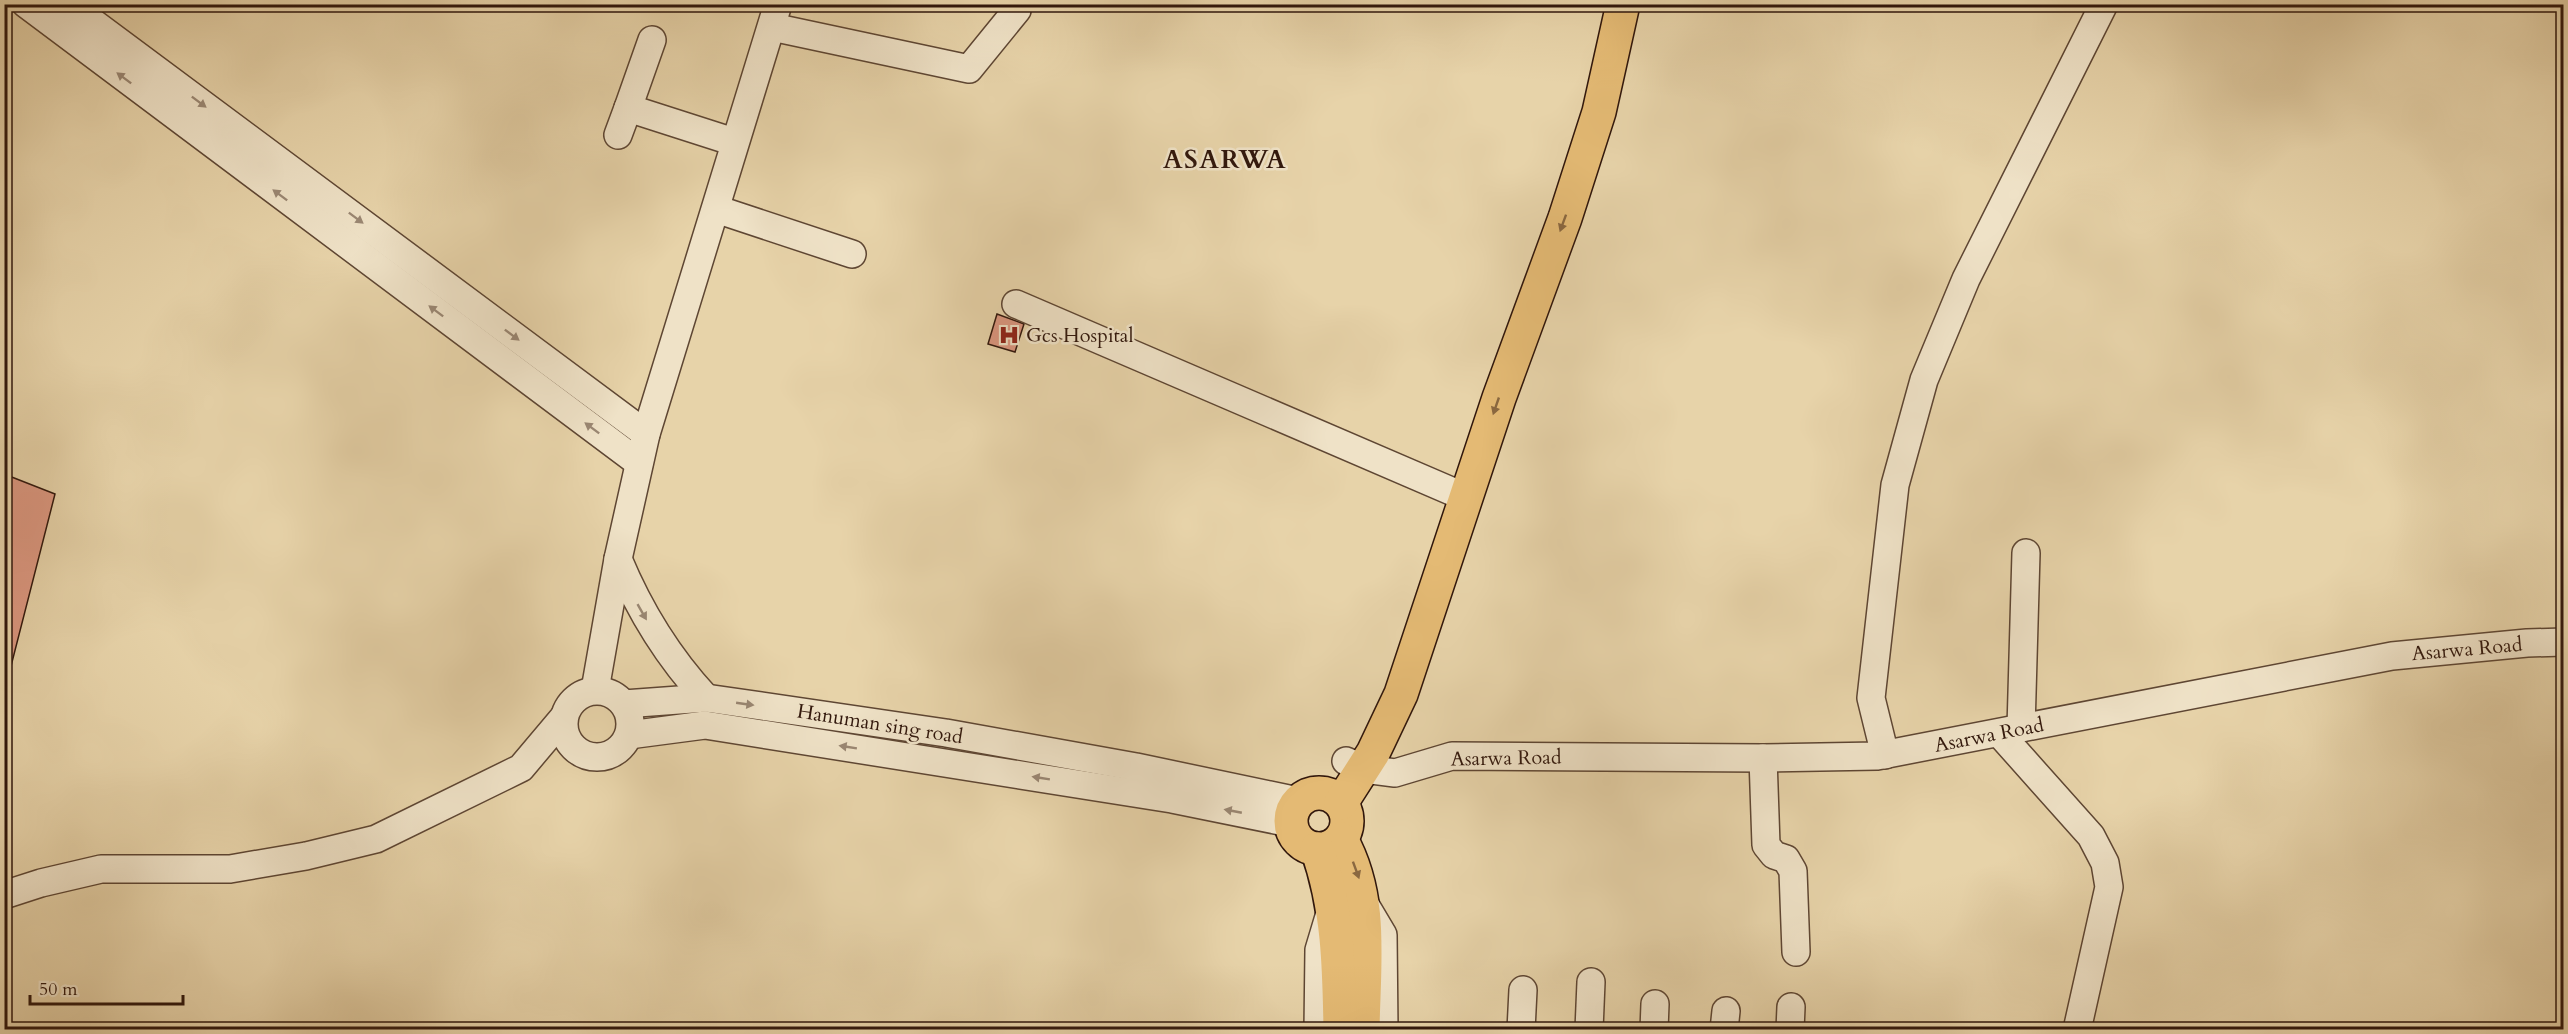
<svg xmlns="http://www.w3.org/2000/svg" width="2568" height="1034" font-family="Cardo,serif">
<rect width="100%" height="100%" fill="#e7d3a9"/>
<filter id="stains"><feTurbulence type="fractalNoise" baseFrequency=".00333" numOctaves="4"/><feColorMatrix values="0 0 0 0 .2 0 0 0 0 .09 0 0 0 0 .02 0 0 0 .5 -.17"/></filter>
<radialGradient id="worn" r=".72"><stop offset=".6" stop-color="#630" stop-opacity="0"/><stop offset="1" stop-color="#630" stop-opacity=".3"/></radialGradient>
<g fill="#dc9780" stroke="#31170c" stroke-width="1.5">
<polygon points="997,314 1024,324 1015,352 988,344"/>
<polygon points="4,474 55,494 10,670 4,669"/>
</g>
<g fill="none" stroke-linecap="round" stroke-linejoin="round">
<g stroke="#5e4633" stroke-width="30">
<g id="minor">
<polyline points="26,4 639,463"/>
<polyline points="68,4 646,434"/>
<polyline points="772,27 969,69 1017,10"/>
<polyline points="652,40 628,108 734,142"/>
<polyline points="618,135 628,108"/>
<polyline points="716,209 852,254"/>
<polyline points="1016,304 1465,497"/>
<path d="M618,559C640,612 667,656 706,698"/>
<polyline points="595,690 618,559 646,434 778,4"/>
<circle cx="597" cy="724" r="33"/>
<polyline points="624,704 706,698 946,733 1136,767 1298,801"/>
<polyline points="2021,728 2026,553"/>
<polyline points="2000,734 2091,836 2105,863 2109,887 2077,1030"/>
<polyline points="629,735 705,725 1172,799 1290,823"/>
<polyline points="1885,755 1871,698 1895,485 1924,380 1966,279 2104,4"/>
<polyline points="1763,758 1766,845 1774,855 1786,859 1793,871 1796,952"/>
<polyline points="1346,761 1364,769 1395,773 1452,756 1763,758 1877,756 2392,656 2527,643 2564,642"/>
<polyline points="4,895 41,883 101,869 230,869 306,856 376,839 521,768 564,717"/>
<polyline points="1364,903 1383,935 1384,1030"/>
<polyline points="1318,1030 1319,950 1331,910"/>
<polyline points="1521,1030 1523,990"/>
<polyline points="1589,1030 1591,982"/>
<polyline points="1654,1030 1655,1004"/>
<polyline points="1724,1030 1726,1011"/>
<polyline points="1790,1030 1791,1007"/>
</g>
</g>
<g stroke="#31170c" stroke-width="36">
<g id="major">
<circle cx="1319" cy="821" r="28"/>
<polyline points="1341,803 1373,753 1401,694 1499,398 1565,218 1599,112 1623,4"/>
<path d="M1341,839C1374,898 1364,964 1363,1030"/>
<path d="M1317,849C1338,907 1339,968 1340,1030"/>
</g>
</g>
<use href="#minor" stroke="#efe2c7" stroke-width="27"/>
<use href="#major" stroke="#e4ba74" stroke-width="33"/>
</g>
<defs><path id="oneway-solid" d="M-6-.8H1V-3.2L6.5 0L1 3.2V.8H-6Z" transform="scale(1.5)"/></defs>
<g fill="#9a8773">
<use href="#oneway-solid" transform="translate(124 78) rotate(-143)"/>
<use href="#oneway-solid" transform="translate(199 102) rotate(37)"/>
<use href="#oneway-solid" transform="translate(280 195) rotate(-143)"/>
<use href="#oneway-solid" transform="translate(356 218) rotate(37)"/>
<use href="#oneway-solid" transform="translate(436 311) rotate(-143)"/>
<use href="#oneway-solid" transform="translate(512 335) rotate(37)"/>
<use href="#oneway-solid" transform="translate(592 428) rotate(-143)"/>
<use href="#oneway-solid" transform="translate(642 612) rotate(60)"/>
<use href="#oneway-solid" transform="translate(745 704) rotate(8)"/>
<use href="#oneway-solid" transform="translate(848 747) rotate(-171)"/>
<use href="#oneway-solid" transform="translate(1041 778) rotate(-171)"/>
<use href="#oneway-solid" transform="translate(1233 811) rotate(-169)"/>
</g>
<g fill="#8a6840">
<use href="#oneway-solid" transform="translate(1563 223) rotate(110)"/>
<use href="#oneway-solid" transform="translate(1496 406) rotate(109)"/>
<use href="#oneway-solid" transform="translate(1356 870) rotate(70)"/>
</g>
<defs>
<g id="hospital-bare" transform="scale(1.62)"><path d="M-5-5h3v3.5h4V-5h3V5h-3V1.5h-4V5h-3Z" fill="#8f2418" stroke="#efe2c7" stroke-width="2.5" paint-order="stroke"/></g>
</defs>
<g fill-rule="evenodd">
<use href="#hospital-bare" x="1009" y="335"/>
</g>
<g text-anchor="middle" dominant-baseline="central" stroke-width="5" stroke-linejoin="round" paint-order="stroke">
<g font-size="20" fill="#31170c" stroke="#efe2c7" text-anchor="start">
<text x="1026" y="335">Gcs Hospital</text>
</g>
<g font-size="20" fill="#31170c" stroke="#efe2c7">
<text transform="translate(2467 649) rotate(-5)">Asarwa Road</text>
<text transform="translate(880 724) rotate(9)">Hanuman sing road</text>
<text transform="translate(1989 735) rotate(-11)">Asarwa Road</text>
<text transform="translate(1506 758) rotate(-1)">Asarwa Road</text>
</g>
<g font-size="26" font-weight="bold" letter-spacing="1.5" fill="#31170c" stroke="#efe2c7">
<text x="1225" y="159">ASARWA</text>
</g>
</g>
<rect width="2568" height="1034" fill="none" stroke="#e7d3a9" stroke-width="24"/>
<rect x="6" y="6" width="2556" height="1022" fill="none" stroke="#31170c" stroke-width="3"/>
<rect x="12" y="12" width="2544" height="1010" fill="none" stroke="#31170c" stroke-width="1.5"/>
<path d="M30 995v9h153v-9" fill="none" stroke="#31170c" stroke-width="3"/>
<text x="39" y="995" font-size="18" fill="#31170c" stroke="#efe2c7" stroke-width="4.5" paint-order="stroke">50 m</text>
<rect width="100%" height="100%" filter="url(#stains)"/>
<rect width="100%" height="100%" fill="url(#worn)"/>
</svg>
